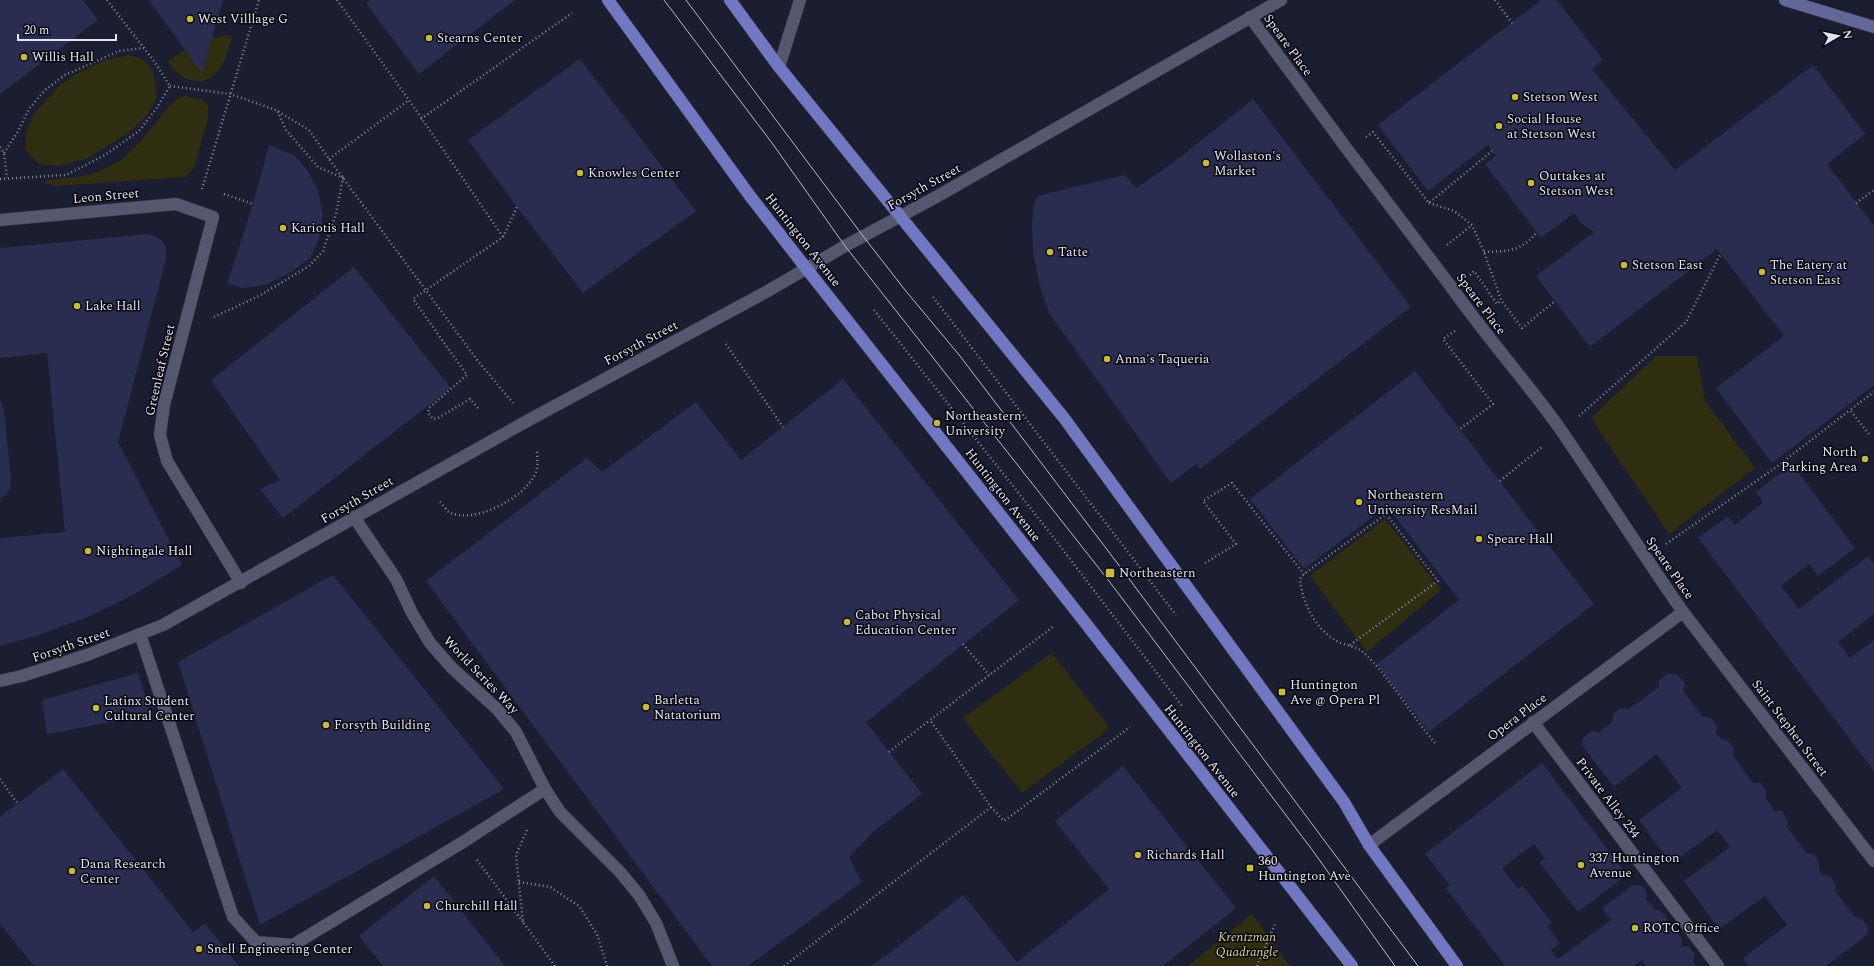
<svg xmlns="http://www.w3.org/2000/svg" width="1874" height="966" font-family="Spectral,serif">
<rect width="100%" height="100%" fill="#1b1d30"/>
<g fill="#302e11">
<path d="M229,35L232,36C230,46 226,59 220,68C206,90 182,82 169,64V60L185,50L202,72L212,38Z"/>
<polygon points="129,55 143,59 153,71 157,98 148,114 130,132 88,158 59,166 39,164 26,150 26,133 33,115 60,85 78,73 105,60"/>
<polygon points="184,96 202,100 208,105 208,119 194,168 186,177 55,186 46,184 45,182 47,180 77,177 95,173 120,161 141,141 170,105 178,98"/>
<polygon points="1656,356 1697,356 1705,401 1755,468 1669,534 1591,418"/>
<polygon points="1385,519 1441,590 1367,652 1310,576"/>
<polygon points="1052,653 1110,728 1022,793 963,718"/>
<polygon points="1252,914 1290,966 1188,966"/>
</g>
<g fill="#2a2d4f">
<polygon points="0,0 83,0 98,20 0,94"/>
<polygon points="149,0 223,0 202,73 185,50"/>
<polygon points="371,0 515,0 419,74 366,3"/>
<polygon points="1541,0 1557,0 1603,60 1592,69 1675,170 1813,65 1865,134 1827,164 1874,226 1874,385 1772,463 1716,388 1784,336 1717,249 1590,347 1536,276 1594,232 1582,224 1574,213 1541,238 1485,164 1496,156 1488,145 1428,191 1378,125"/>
<polygon points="580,59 696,211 583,293 517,207 468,140"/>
<polygon points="1253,99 1411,307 1200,469 1196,464 1171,483 1049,313 1040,286 1033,253 1032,223 1034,205 1037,196 1125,175 1136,188 1170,165"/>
<polygon points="269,145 294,155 308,171 318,190 323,216 319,239 310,258 288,274 262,286 242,288 227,284 253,204"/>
<polygon points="148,234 155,236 162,241 166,247 166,259 118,442 182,565 133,595 90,616 36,636 0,646 0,538 65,532 47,353 0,358 0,248"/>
<polygon points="354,267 451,388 283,518 260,489 280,480 211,380"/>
<polygon points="1415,371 1594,604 1429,732 1377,664 1459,600 1387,506 1304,569 1250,499"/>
<polygon points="843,379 1019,600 866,722 922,794 872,833 849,857 862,882 748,966 712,966 426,581 587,458 602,472 696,402 741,460"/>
<polygon points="0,400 4,410 11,479 10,488 6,495 0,499"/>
<polygon points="1792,464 1855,548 1818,576 1809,564 1781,586 1799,609 1868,556 1874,564 1874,614 1838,642 1850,658 1874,640 1874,771 1698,538 1728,516 1735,525 1763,502 1756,492"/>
<polygon points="333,575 504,789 260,925 178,662"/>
<polygon points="138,673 151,715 47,734 42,700"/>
<polygon points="1667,673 1678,675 1685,684 1683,691 1703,717 1711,718 1717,726 1716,733 1721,739 1727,740 1734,749 1733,755 1753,783 1761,783 1766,791 1766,798 1774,811 1782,811 1788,820 1787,827 1806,853 1814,854 1819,863 1819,870 1822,875 1830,876 1836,884 1835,891 1855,917 1862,919 1868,927 1867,935 1826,966 1748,966 1743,958 1787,925 1765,896 1719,929 1684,881 1730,847 1717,830 1671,864 1639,820 1682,788 1657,754 1614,787 1582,745 1583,738 1592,731 1599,732 1613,721 1613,714 1621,708 1629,709 1659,687 1659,681"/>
<polygon points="1542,763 1627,875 1578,912 1540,863 1545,858 1534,844 1502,868 1518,889 1523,886 1552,923 1547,926 1560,943 1551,950 1558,959 1611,920 1602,908 1633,885 1642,886 1647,892 1646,899 1655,910 1660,910 1667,918 1666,925 1672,931 1677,932 1682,939 1681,947 1688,946 1695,954 1693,962 1696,966 1646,966 1642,960 1634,966 1505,966 1446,888 1450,885 1425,854"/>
<polygon points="1123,766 1236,908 1163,966 870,966 891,952 963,895 1017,962 1109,889 1055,821"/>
<polygon points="63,769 193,932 205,924 239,966 34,966 0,924 0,817"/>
<polygon points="434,876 505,966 383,966 359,936"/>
</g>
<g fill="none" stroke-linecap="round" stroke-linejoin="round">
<g stroke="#363847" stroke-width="13">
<g id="service">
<polyline points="779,67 800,0"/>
<polyline points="354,517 396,579 412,613 430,643 452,668 497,709 516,732 545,789 560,812 620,872 639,895 656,923 673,966"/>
<polyline points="140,634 233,917 256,942 293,945 463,842 545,789"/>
<polyline points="1533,722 1718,966"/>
</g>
</g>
<g stroke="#363847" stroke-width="13">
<path id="pedestrian" d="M1452,288C1487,338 1528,383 1563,433C1603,492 1642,553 1683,612"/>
</g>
<g stroke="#363847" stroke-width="13">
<g id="minor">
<polyline points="1250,17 1347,149 1452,288"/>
<polyline points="0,220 176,204 213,217 164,405 160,435 167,461 241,583"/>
<polyline points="0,681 22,676 87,655 163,625 527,421 766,292 845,246 936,197 1281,0"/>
<polyline points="1369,845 1683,612 1874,861"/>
</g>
</g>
<g stroke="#363847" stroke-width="13">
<polyline id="secondary" points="1785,0 1874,27"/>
</g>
<g stroke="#363847" stroke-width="13">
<g id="primary">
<polyline points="608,0 750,196 806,268 1080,616 1352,966"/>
<polyline points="730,0 779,67 1064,418 1344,802 1369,845 1457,966"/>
</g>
</g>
<g stroke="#888a9a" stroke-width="2.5" stroke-dasharray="1 3" stroke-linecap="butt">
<polyline points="337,0 409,100 503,237"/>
<polyline points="1495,0 1512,23"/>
<polyline points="170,86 230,94 276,110 309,130 329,159 478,361 513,403"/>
<polyline points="421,119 572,13"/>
<polyline points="1366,137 1373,132 1429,203 1492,151"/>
<polyline points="0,147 4,153 7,178"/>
<polyline points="4,153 17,133 29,109 45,90 65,75 119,51 144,48"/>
<polyline points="329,159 409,100"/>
<polyline points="0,179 66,175 105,155 139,131 156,109 170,86 154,61 107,0"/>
<polyline points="202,189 259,0"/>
<polyline points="224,194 253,204"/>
<polyline points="1429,203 1454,211 1472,225 1484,252 1501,300 1522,328 1555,301"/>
<polyline points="1856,203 1874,190"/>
<polyline points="1447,245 1472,225"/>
<path d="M1484,252C1508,251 1521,252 1537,232"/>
<polyline points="1470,275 1474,271 1497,304 1501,300"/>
<polyline points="933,297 1176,615"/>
<polyline points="874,310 1054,538 1182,706"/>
<polyline points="214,317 259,296 309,266 323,251 336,214 343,178 318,167 286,130 277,110"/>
<polyline points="1455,331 1443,339 1493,404 1460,429"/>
<polyline points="726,344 783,427"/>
<polyline points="478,408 470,399 438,418 433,419 428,413 429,408 467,375 413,299 503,237 517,207"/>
<polyline points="1579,416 1686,322 1721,253"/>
<polyline points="1869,434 1850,410 1874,392"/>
<polyline points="1500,481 1543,446"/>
<path d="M440,502C443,505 446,510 449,512C473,525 525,498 535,474C539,467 537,458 537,450"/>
<polyline points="1382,510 1386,514"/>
<polyline points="1666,544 1775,468 1850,410"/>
<polyline points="1205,563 1236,544 1203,501 1232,483 1304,574"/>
<polyline points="963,644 989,675"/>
<path d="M1350,645L1438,581L1386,514L1304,574L1300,579C1302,603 1317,633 1341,643C1358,649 1358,646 1372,661C1395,686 1413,717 1435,743"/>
<polyline points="889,752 930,720"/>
<polyline points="0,779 18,804"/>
<polyline points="991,807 1004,821 1130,727"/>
<polyline points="527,830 516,855 523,922 555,966"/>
<polyline points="477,860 523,922"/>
<polyline points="519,882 550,887 579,906 597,934 607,966"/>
<polyline points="784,966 991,807 930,720 1054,626"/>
<polyline points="1257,966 1276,922"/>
</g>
<use href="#service" stroke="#54576d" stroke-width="12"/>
<use href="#pedestrian" stroke="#54576d" stroke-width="12"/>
<use href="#minor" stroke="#54576d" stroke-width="12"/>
<use href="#secondary" stroke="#636798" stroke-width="12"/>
<use href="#primary" stroke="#7277c2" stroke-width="12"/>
<g stroke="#b8bac9" stroke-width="1">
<polyline points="664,0 772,143 845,246 1109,581 1313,851 1395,966"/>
<polyline points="686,0 863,236 905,290 960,356 1118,564 1418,966"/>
</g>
</g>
<g fill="#c7bb3c" stroke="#070810" stroke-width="1.5">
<circle cx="190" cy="19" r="4"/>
<circle cx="429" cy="38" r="4"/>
<circle cx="24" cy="57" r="4"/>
<circle cx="1515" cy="97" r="4"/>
<circle cx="1499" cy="126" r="4"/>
<circle cx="1206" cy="163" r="4"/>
<circle cx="580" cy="173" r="4"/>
<circle cx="1531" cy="183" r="4"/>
<circle cx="283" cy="228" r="4"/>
<circle cx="1050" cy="252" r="4"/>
<circle cx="1624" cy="265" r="4"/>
<circle cx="1762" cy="272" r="4"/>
<circle cx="77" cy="306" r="4"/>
<circle cx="1107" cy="359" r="4"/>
<circle cx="937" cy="423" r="4"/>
<circle cx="1865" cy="459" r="4"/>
<circle cx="1359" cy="502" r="4"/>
<circle cx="1479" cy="539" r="4"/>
<circle cx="88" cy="551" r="4"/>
<rect x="1105" y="568" width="10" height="10" rx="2"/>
<circle cx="847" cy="622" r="4"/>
<rect x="1278" y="688" width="8" height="8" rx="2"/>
<circle cx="646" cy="707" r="4"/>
<circle cx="96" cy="708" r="4"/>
<circle cx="326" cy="725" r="4"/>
<circle cx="1138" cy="855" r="4"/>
<circle cx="1581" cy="865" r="4"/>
<rect x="1246" y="864" width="8" height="8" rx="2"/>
<circle cx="72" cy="871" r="4"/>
<circle cx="427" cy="906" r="4"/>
<circle cx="1635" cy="928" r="4"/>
<circle cx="199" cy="949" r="4"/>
</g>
<g text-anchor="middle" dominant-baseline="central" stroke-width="3" stroke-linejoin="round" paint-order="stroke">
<g font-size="13" fill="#e2e4f2" stroke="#070810" text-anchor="start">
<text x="198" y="19">West Villlage G</text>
<text x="437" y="38">Stearns Center</text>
<text x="32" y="57">Willis Hall</text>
<text x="1523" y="97">Stetson West</text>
<text x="1507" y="119">Social House<tspan x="1507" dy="15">at Stetson West</tspan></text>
<text x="1214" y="156">Wollaston's<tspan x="1214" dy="15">Market</tspan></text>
<text x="588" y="173">Knowles Center</text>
<text x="1539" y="176">Outtakes at<tspan x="1539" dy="15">Stetson West</tspan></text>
<text x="291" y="228">Kariotis Hall</text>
<text x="1058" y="252">Tatte</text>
<text x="1632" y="265">Stetson East</text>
<text x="1770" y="265">The Eatery at<tspan x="1770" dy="15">Stetson East</tspan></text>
<text x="85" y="306">Lake Hall</text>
<text x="1115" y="359">Anna's Taqueria</text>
<text x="945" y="416">Northeastern<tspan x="945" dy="15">University</tspan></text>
<text x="1857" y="452" text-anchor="end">North<tspan x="1857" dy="15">Parking Area</tspan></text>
<text x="1367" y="495">Northeastern<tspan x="1367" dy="15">University ResMail</tspan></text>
<text x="1487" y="539">Speare Hall</text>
<text x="96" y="551">Nightingale Hall</text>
<text x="1119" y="573">Northeastern</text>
<text x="855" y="615">Cabot Physical<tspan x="855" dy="15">Education Center</tspan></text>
<text x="1290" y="685">Huntington<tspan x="1290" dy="15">Ave @ Opera Pl</tspan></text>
<text x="654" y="700">Barletta<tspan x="654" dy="15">Natatorium</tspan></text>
<text x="104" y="701">Latinx Student<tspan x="104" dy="15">Cultural Center</tspan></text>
<text x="334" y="725">Forsyth Building</text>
<text x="1146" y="855">Richards Hall</text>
<text x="1589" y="858">337 Huntington<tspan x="1589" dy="15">Avenue</tspan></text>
<text x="1258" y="861">360<tspan x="1258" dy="15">Huntington Ave</tspan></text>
<text x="80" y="864">Dana Research<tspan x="80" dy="15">Center</tspan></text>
<text x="435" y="906">Churchill Hall</text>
<text x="1643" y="928">ROTC Office</text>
<text x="207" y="949">Snell Engineering Center</text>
</g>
<g font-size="13" fill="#e2e4f2" stroke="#070810">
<text transform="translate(1288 45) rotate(54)">Speare Place</text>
<text transform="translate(924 187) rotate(-29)">Forsyth Street</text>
<text transform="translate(106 196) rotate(-5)">Leon Street</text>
<text transform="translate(803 240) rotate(52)">Huntington Avenue</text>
<text transform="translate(1481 304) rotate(53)">Speare Place</text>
<text transform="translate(641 343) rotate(-28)">Forsyth Street</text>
<text transform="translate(160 370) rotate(-77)">Greenleaf Street</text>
<text transform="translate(1003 495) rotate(52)">Huntington Avenue</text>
<text transform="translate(357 500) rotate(-30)">Forsyth Street</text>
<text transform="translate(1670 568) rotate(55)">Speare Place</text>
<text transform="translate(71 645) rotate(-19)">Forsyth Street</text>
<text transform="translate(481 675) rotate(46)">World Series Way</text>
<text transform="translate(1517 717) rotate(-37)">Opera Place</text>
<text transform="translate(1790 728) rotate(53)">Saint Stephen Street</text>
<text transform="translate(1202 751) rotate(52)">Huntington Avenue</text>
<text transform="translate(1608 798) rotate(53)">Private Alley 234</text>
</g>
<g font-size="13" font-style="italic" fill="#dbd58f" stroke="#070810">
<text x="1247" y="937">Krentzman<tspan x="1247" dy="15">Quadrangle</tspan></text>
</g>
</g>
<g transform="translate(1838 36) rotate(81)" stroke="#070810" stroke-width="3" paint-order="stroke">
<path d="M0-3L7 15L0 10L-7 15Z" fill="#e2e4f2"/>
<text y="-6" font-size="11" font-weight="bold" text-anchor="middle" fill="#e2e4f2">N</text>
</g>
<path d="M18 34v6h98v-6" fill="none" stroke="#e2e4f2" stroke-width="2"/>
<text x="24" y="34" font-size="12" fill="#e2e4f2" stroke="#070810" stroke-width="3" paint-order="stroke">20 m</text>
</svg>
